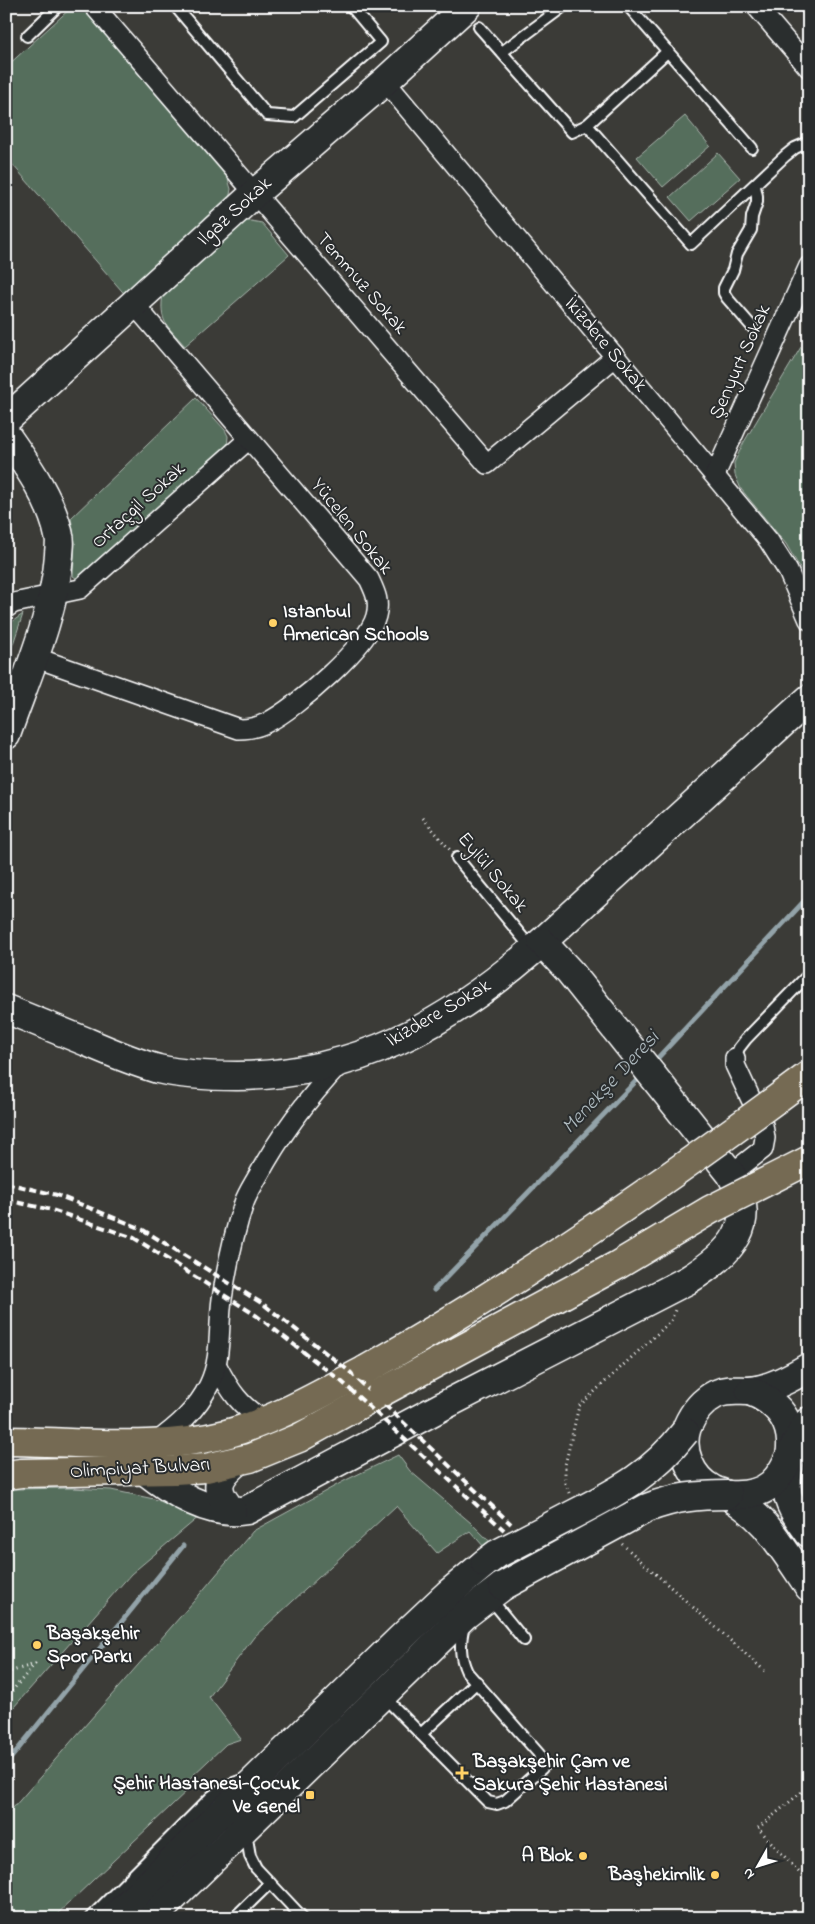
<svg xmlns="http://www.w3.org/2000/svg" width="815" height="1924" font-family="'Indie Flower',sans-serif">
<rect width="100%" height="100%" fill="#3b3b37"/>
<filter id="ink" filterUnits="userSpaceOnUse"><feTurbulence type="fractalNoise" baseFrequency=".02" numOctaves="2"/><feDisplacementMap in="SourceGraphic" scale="10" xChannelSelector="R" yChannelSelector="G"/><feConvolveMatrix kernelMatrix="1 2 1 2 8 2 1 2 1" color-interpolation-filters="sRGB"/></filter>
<g filter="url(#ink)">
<g fill="#556e5c" stroke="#aab6ae">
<polygon points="73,6 85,6 227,176 231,189 229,200 128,298 6,157 6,67"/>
<polygon points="685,116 710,146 663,187 637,157"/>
<polygon points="718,153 740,178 691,221 670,197"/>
<path d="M251,221L262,223L289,255L185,346C166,324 159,323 163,293L242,222Z"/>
<polygon points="801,347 809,356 809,591 800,568 786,544 741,489 735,475 734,463 744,442"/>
<polygon points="196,398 225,430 228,436 227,448 80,576 76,578 73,576 75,542 71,518"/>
<polygon points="23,614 6,665 6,626"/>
<polygon points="398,1455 410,1471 471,1523 532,1583 519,1587 470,1531 437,1553 396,1506 254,1637 209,1697 241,1739 226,1744 190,1778 191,1787 53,1918 6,1918 6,1816 194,1601 253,1531 346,1480"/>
<polygon points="72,1488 111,1490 154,1499 200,1516 131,1574 6,1716 6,1490 14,1489"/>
</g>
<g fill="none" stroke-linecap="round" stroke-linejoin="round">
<g stroke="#93a3a9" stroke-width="5">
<polyline points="653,1063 809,896"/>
<polyline points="434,1290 642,1075"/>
<polyline points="6,1764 183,1546"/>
</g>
<g stroke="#fff" stroke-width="14">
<g id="lane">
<polyline points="175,6 267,115 294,117 381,42 351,6"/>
<polyline points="628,6 752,148"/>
<polyline points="479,27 572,132 587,125"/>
<polyline points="27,36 58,6"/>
<polyline points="668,51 587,125 691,244 785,156 795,148 809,142"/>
<polyline points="502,52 564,6"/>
<polyline points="754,329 727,298 724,293 724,288 733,270 737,254 751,230 752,217 757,202 757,196 755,186"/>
<polyline points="457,858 532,949"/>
<polyline points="735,1058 739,1048 746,1039 809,974"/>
<polyline points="489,1597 524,1640"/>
<path d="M385,1694L393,1706L488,1802L497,1804L505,1801L542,1768L539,1754L467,1672C459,1655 460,1642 464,1625"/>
<polyline points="421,1734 477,1682"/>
<polyline points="246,1832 250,1856 256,1868 303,1918"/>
<polyline points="90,1918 212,1796 228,1785 242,1780"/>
<polyline points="234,1918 270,1883"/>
</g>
</g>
<g stroke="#fff" stroke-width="22">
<g id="street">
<polyline points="94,6 487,464 615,357"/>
<polyline points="756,6 809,68"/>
<polyline points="385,81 769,541 788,571 809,620"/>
<polyline points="715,475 809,266"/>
<polyline points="6,608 14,603 80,589 249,439"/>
<path d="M34,657L239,729C250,729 259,727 268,722C296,708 369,645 376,616C380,601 375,592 369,579L133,303"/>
<polyline points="731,1174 763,1149 765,1138 763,1125 735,1065 735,1058"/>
<path d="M217,1366C229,1389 240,1407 264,1420"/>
<path d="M155,1443C177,1427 197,1410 209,1385C222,1359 218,1328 222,1299C227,1266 233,1235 244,1203C247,1194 253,1185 258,1176C280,1135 309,1097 341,1063"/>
</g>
</g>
<g stroke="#fff" stroke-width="31">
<g id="secondary">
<polyline points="6,420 254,194 385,81 467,6"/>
<path d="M6,435C27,465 52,500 59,536C61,542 59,549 59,555C55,613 25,680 6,735"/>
<path d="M6,1009C33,1020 60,1031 87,1042C110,1052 134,1062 158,1069C184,1075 210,1076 237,1076C355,1075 445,1026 533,950L809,699"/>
<path d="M809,1367C791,1378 771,1389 750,1391C738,1391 727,1389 716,1394C702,1401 693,1413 687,1427C679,1450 691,1478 712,1489C717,1492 724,1493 729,1496C742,1504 755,1514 765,1525C781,1544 795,1566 809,1587"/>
<path d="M750,1391C773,1400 790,1416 791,1442C792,1457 785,1473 787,1489C788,1506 800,1520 809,1533"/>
<path d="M144,1470C172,1492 210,1517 247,1510L441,1407L688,1280C731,1253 760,1225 731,1174L570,972L542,942"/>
<path d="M728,1495C788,1499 782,1457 809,1421"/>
<path d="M232,1511C214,1490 215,1480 236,1462"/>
<polyline points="113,1918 401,1638 448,1594 485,1563"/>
<polyline points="152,1918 465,1615 503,1586"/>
</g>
</g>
<g stroke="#fff" stroke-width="31">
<g id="primary">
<path d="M6,1441C76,1441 157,1452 226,1434C274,1421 323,1393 367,1369"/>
<polyline points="6,1475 21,1473 175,1470 206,1468 250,1458 299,1438 382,1392"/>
</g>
</g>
<g stroke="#fff" stroke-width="3" stroke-dasharray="1 4" stroke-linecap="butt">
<polyline points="423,818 450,850"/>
<polyline points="569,1493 565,1483 565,1465 579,1406 671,1321 675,1310"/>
<polyline points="622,1544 767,1673"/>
<polyline points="6,1673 35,1664 6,1698"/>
<polyline points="809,1786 758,1828 809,1883"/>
</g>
<use href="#lane" stroke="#2a2d2e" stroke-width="10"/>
<use href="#street" stroke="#2a2d2e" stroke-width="19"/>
<use href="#secondary" stroke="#2a2d2e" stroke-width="28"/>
<use href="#primary" stroke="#756b52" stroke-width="28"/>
<g stroke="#fff" stroke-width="4" stroke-dasharray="8 4" stroke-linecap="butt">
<polyline points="6,1183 57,1195 140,1228 263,1304 349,1371 511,1524"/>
<polyline points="6,1200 52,1210 134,1238 257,1316 341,1381 504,1530"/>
</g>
<g stroke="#fff" stroke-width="31" stroke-linecap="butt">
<g id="secondary-bridge">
<path d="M485,1563L497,1554C523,1541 549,1527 576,1513C621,1490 653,1473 685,1432"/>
<path d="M503,1586L647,1508C676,1497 697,1495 728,1495"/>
</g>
</g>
<g stroke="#fff" stroke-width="31" stroke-linecap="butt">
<g id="primary-bridge">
<path d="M367,1369C521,1282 667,1181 809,1075"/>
<polyline points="382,1392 616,1266 710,1210 809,1160"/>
</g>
</g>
<use href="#secondary-bridge" stroke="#2a2d2e" stroke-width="28"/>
<use href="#primary-bridge" stroke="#756b52" stroke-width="28"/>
</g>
</g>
<g fill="#ffd166" stroke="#2a2d2e" stroke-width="2">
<circle cx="273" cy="623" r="5"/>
<circle cx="37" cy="1645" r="5"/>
<path d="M459.5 1765.5h5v5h5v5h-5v5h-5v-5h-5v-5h5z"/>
<rect x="305" y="1790" width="10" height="10" rx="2.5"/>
<circle cx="583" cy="1856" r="5"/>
<circle cx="715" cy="1875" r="5"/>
</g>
<g text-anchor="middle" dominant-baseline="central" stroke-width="4" stroke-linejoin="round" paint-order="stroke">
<g font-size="20" fill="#fff" stroke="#2a2d2e">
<text transform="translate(235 212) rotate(-42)">Ilgaz Sokak</text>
<text transform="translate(361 284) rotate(49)">Temmuz Sokak</text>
<text transform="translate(605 345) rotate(50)">İkizdere Sokak</text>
<text transform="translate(741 362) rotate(-66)">Şenyurt Sokak</text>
<text transform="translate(139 506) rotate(-42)">Ortaçgil Sokak</text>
<text transform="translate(351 527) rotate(51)">Yücelen Sokak</text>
<text transform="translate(492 873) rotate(50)">Eylül Sokak</text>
<text transform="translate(439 1014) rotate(-30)">İkizdere Sokak</text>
<text transform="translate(140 1469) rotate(-3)">Olimpiyat Bulvarı</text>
</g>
<g font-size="20" font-weight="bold" fill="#fff" stroke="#2a2d2e" text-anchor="start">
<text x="283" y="612">Istanbul<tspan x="283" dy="23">American Schools</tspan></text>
<text x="47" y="1634">Başakşehir<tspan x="47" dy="23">Spor Parkı</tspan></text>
<text x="473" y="1762">Başakşehir Çam ve<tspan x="473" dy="23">Sakura Şehir Hastanesi</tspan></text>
<text x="300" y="1784" text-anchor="end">Şehir Hastanesi-Çocuk<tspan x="300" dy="23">Ve Genel</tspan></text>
<text x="573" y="1856" text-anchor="end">A Blok</text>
<text x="705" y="1875" text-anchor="end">Başhekimlik</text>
</g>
<g font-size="21" font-style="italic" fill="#aebabf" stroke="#2a2d2e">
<text transform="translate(611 1083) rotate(-47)">Menekşe Deresi</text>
</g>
</g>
<rect width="815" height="1924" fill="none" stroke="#2a2d2e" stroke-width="25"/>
<rect x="12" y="12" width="790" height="1899" fill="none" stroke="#fff" stroke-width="2" filter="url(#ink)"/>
<g transform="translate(758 1866) rotate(231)" stroke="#2a2d2e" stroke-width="4" paint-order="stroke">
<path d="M0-4L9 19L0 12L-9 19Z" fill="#ffffff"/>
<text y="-8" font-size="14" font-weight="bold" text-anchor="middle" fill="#ffffff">N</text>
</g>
</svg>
